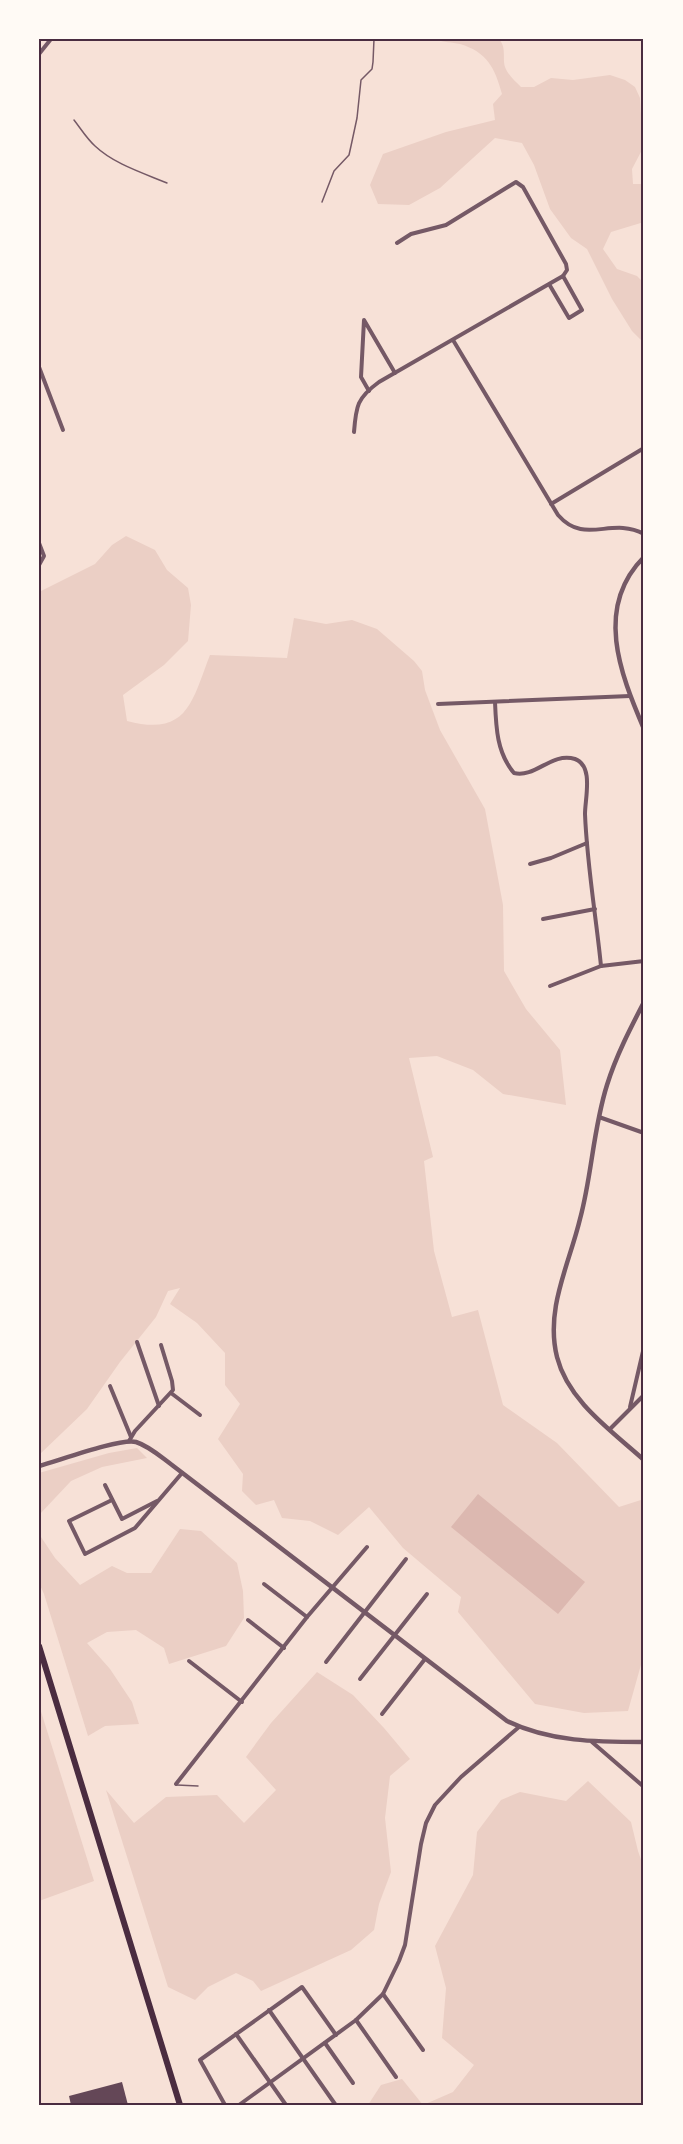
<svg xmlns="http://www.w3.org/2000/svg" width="683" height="2144" font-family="'Noto Sans',sans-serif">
<rect width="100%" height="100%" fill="#f7e1d7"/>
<g fill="#ebcfc5">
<path d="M437,39H499C507,48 502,58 505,67C508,75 515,81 521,87H534L551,78L573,80L610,75L625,80L635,87L640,98L643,148L632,169L633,184H644V222L611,232L603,249L617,269L637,276L644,283V343L632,331L612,299L587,249L571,238L550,209L534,165L522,143L495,138L440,188L409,205L378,204L370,185L383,154L446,132L495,120L493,104L502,94C495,68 487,52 460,44C452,42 443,43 437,39Z"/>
<path d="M126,536L155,550L167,570L188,588L191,605L188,641L164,665L123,695L127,721C188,737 192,701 210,655L287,658L294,618L326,624L352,620L377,629L414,661L422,671L425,690L440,730L485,809L503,905L504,971L526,1009L560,1050L566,1105L503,1094L473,1070L437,1056L409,1058L433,1157L424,1161L434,1251L452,1317L478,1310L503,1405L557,1443L619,1507L644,1499V1654L628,1711L584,1713L535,1704L458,1612L461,1597L403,1548L369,1507L338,1535L310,1521L282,1518L274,1500L256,1505L242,1491L243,1474L218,1439L240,1404L225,1385V1353L197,1323L170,1304L180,1288L168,1291L156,1317L120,1362L87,1409L39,1455V592L95,564L112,545Z"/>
<polygon points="137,1448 147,1458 102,1467 71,1481 39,1515 39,1473 109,1453"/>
<polygon points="180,1529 201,1531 237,1563 243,1591 244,1618 226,1646 169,1664 164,1648 136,1630 107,1632 87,1643 110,1669 132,1702 139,1724 105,1726 88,1736 44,1594 39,1583 39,1534 55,1558 80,1585 112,1566 127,1573 151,1573"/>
<polygon points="317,1672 353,1695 384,1728 410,1759 390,1776 385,1818 391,1872 379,1904 374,1930 351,1950 261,1991 253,1981 236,1973 208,1987 195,2000 168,1987 106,1790 134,1823 166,1797 217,1795 244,1823 276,1790 246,1757 271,1723"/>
<polygon points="39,1705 94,1881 39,1901"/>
<polygon points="588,1781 631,1822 638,1851 644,1868 644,2105 423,2105 453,2092 474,2065 442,2038 446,1988 435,1946 473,1875 477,1832 501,1800 520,1792 566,1801"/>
<polygon points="402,2079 423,2105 368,2105 381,2085"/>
</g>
<polygon fill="#dcb8b0" points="478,1494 585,1582 558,1614 451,1527"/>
<polygon fill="#644757" points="122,2082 128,2105 71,2105 69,2096"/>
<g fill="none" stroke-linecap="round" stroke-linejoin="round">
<g stroke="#755966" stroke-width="1.5">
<path d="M74,120C81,129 87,139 95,146C114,164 143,173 167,183"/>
<polyline points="322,202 334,171 349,155 351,146 357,118 361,80 372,69 373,62 374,39"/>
<polyline points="177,1785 198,1786"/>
</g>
<g stroke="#755966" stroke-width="4">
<polyline points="39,54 51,39"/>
<polyline points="397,243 411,234 446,225 516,182 523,187 566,264 567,270 563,276"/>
<path d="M453,340L558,515C585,546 611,516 644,534"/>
<polyline points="39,367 63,430"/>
<polyline points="369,391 361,377 364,320 395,373"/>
<path d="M354,432C356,406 357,398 379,382L549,284L563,276L582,310L569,318L549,284"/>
<polyline points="551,504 644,448"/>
<polyline points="39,543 44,556 39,565"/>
<path d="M495,702C496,728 497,753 514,773C536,778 551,752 575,759C594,766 585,798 585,814C587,865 596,916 601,966"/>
<polyline points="438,704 630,696"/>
<polyline points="530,864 551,858 587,843"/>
<polyline points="543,919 595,909"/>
<polyline points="550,986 601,966 644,961"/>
<polyline points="599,1117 644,1133"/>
<polyline points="137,1342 159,1406"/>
<polyline points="110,1386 131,1437"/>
<polyline points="171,1393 200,1415"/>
<polyline points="630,1407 644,1347"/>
<polyline points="610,1429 644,1395"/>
<polyline points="129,1441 135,1431 173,1390 172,1381 161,1345"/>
<polyline points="105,1485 122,1519 157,1501"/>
<polyline points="112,1500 69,1521 85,1554 135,1528 182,1473"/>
<polyline points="264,1584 307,1617"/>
<polyline points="248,1620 284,1648"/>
<polyline points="189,1661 242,1702"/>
<polyline points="326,1662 406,1559"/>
<polyline points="360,1679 427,1594"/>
<polyline points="382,1714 425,1659"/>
<polyline points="592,1742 644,1787"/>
<polyline points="176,1784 307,1617 367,1547"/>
<polyline points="383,1994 423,2050"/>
<polyline points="269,2010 335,2104"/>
<polyline points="356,2020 396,2077"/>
<polyline points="236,2034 286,2105"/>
<polyline points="325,2043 353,2083"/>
<polyline points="225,2105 200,2060 302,1987 336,2035"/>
<polyline points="239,2105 356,2020 383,1994 399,1961 405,1945 421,1844 426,1823 435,1805 461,1777 519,1727"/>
</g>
<g stroke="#755966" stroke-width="4.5">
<path d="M644,557C594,607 620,673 644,729"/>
<path d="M644,1002C630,1029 616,1056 607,1085C593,1129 592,1175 580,1219C569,1265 545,1309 557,1357C568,1401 612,1431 644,1460"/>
<path d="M39,1466C58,1461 120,1438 136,1442C149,1446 161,1457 172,1465L507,1721C550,1742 597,1742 644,1742"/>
</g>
<polyline stroke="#4a2c40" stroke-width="6" points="39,1646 180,2105"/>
</g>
<rect width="683" height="2144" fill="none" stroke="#fffaf5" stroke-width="81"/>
<rect x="40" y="40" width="602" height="2064" fill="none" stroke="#4a2c40" stroke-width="2"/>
</svg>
